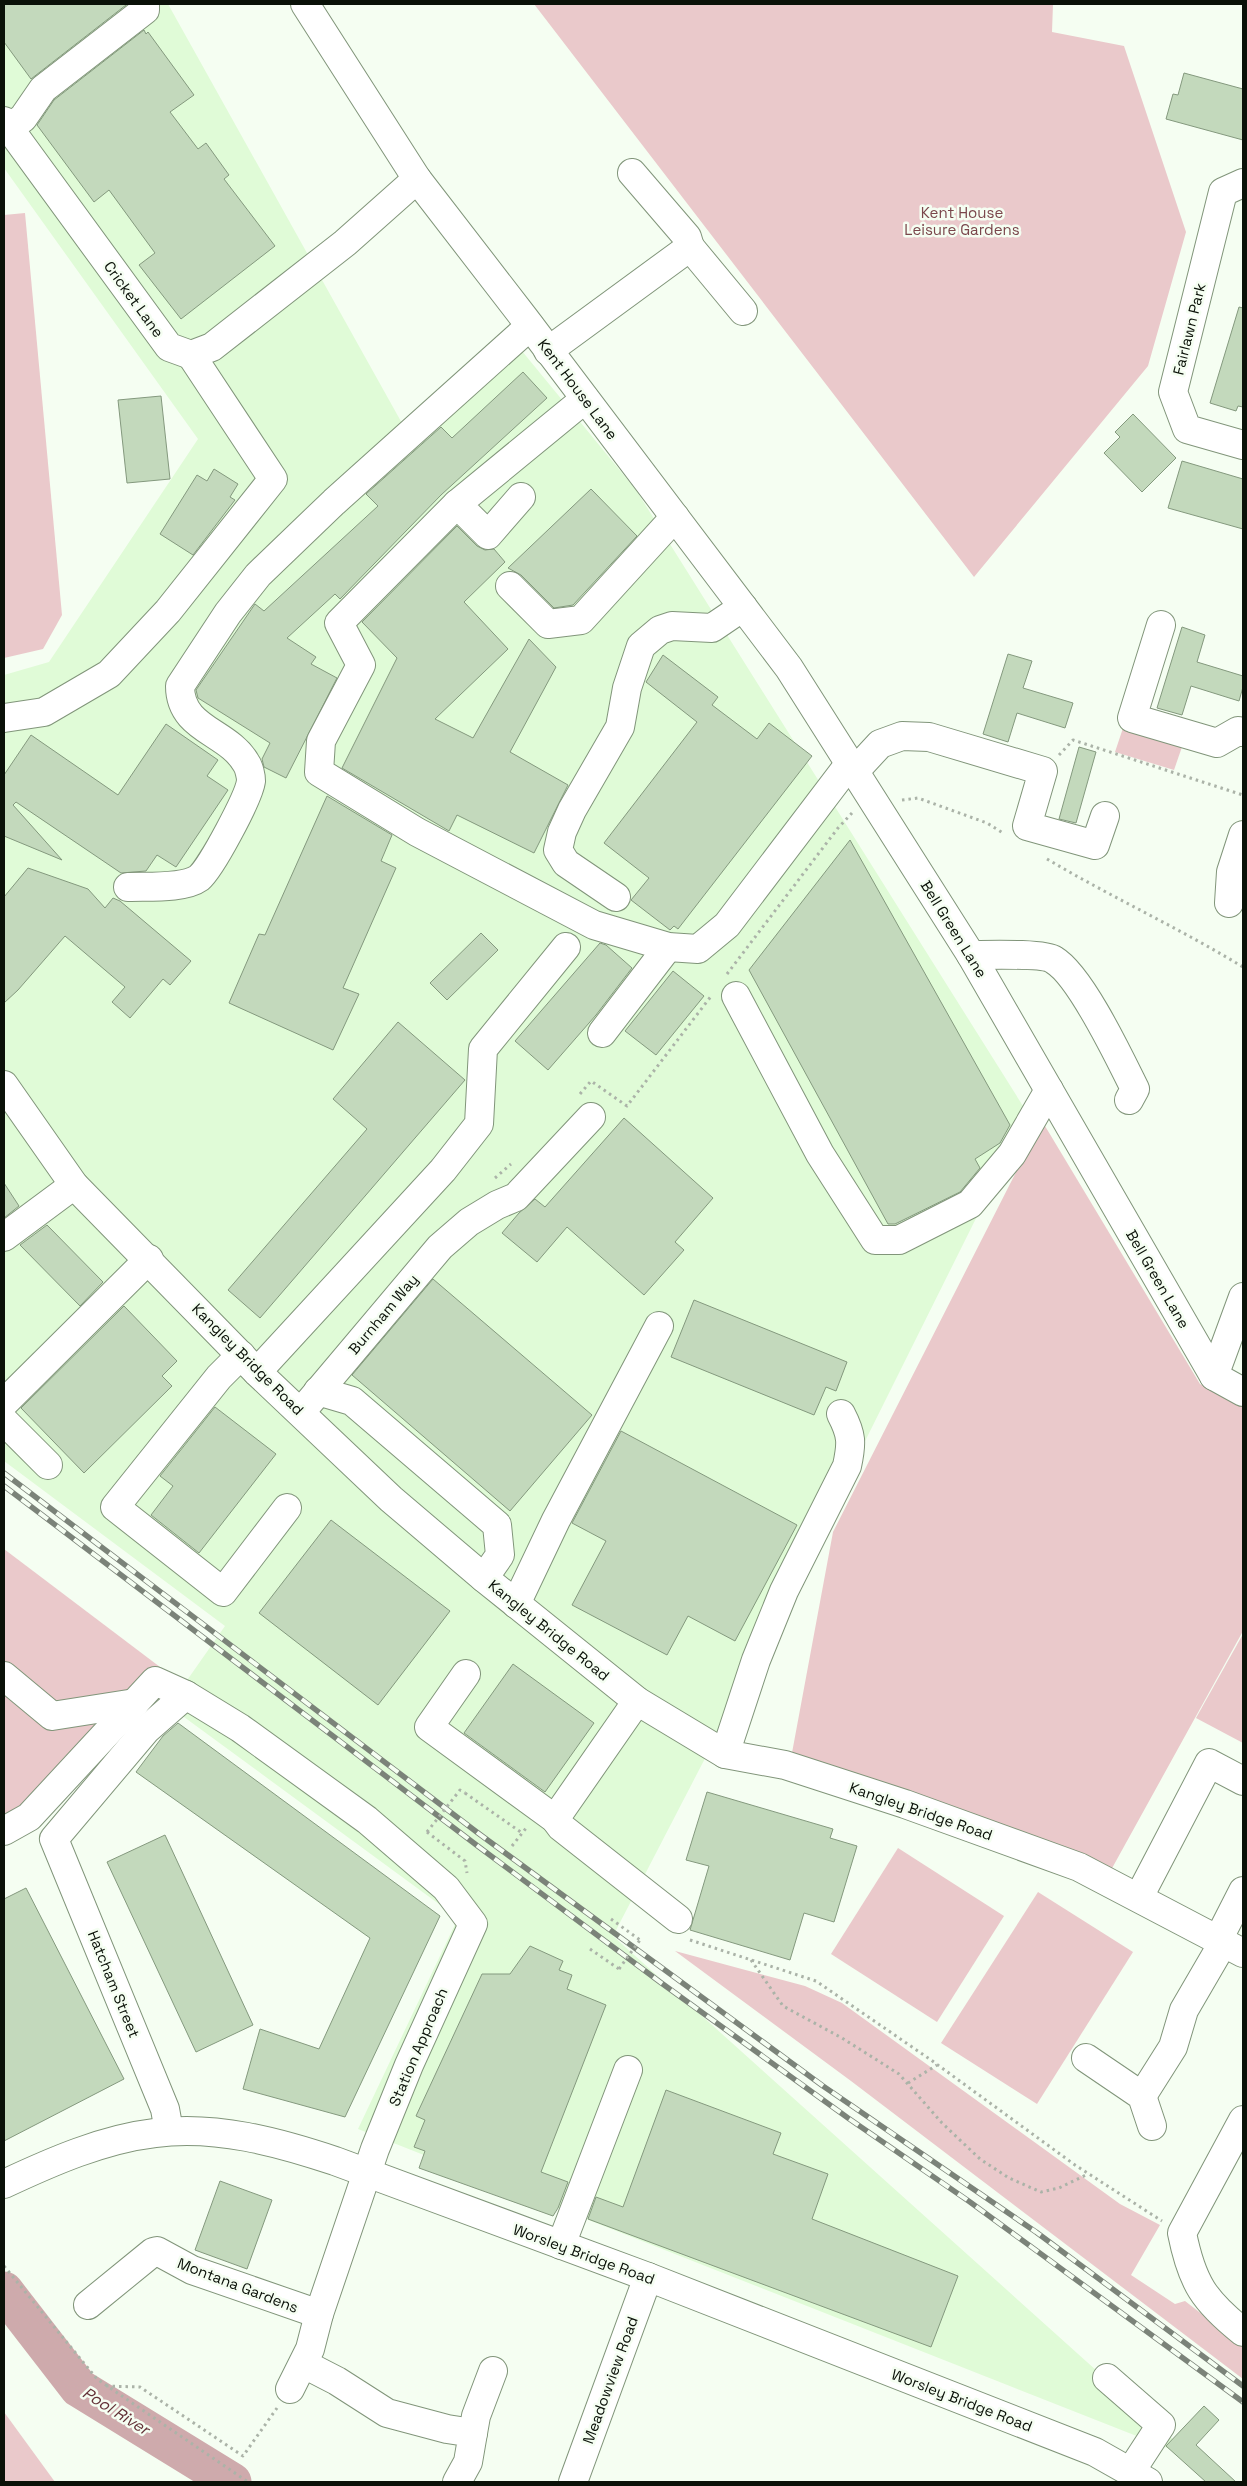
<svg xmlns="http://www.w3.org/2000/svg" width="1247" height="2486" font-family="'Space Grotesk',sans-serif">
<rect width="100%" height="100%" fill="#f5fef2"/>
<polygon fill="#e0fbd7" points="4,4 168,4 403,425 508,334 636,490 1028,1114 756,1660 613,1936 1195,2459 358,2129 458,1918 169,1706 225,1626 4,1461 4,675 49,662 198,439 4,168"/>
<g fill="#eac9cb">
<polygon points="534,4 1053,4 1052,32 1124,46 1186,232 1148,366 974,577"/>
<polygon points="25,213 62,615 43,649 4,658 4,215"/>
<polygon points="1124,725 1183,744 1174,770 1115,752"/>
<polygon points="1042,1121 1200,1384 1243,1407 1243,1631 1100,1890 789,1769 833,1532"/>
<polygon points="4,1549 160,1667 45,1799 4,1823"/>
<polygon points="1243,1634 1243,1743 1196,1718"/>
<polygon points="898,1848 1004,1916 937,2022 831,1954"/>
<polygon points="1038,1892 1133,1952 1037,2104 941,2043"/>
<polygon points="675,1951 805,1986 842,2003 1120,2204 1160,2225 1131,2275 1175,2304 1185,2301 1243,2346 1243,2379 851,2081"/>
<polygon points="4,2412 55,2482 4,2482"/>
</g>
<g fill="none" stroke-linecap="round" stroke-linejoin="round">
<polyline stroke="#ceaaac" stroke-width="39" points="4,2291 79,2388 232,2482"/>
</g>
<g fill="#c3d9bc" stroke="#84997e">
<polygon points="4,4 125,4 126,5 31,79 4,42"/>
<polygon points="144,30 146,34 148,32 194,95 170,112 198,149 206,143 229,175 224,179 275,246 181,319 139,265 155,253 109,190 94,202 37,125 54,100"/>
<polygon points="1184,73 1243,89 1243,140 1166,119 1173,94 1178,95"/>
<polygon points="1239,307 1243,308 1243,407 1238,406 1236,411 1210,403"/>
<polygon points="523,372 547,398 441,495 340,599 335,594 287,638 316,657 311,664 337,678 286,778 264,767 262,759 270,743 198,698 196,690 255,604 264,611 378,506 366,494 441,427 452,438"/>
<polygon points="161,396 170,479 127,483 118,400"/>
<polygon points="1133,414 1176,458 1142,492 1104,453 1120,437 1115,432"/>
<polygon points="1182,461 1243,479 1243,529 1168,508"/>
<polygon points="214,469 238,484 230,497 235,500 193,555 160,534 197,475 207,481"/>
<polygon points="591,489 637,536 573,605 554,608 521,575 508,568"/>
<polygon points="457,526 477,546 485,550 494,549 505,562 464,602 508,649 435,719 473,738 529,639 556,667 510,752 568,785 534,853 457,815 449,831 342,768 397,658 362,622"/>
<polygon points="1182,627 1205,635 1197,662 1243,676 1243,687 1239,701 1191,686 1182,715 1157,708"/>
<polygon points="1008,654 1032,661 1023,688 1073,703 1065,728 1017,713 1008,742 983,734"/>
<polygon points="663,655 718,697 712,705 757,739 769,723 812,756 678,929 674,926 670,930 631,900 649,878 604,843 697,722 646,682"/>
<polygon points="166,724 218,760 207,776 228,790 176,867 157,855 146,871 121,873 16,802 13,805 62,860 4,836 4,775 31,735 118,795"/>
<polygon points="1079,747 1096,752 1076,823 1059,819"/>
<polygon points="327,796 392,835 381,861 396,868 343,988 359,994 333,1050 229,1003 259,934 265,935"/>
<polygon points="850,840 1010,1125 1000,1143 975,1159 980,1168 960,1192 895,1224 888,1224 749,970"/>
<polygon points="28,868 88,889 105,908 113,898 120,901 191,961 170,985 163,979 130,1018 112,1002 125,987 65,936 18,990 4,1003 4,897"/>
<polygon points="481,933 498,950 447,1000 430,983"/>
<polygon points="600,943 606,945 632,968 596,1015 548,1070 515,1041"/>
<polygon points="673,971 704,996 656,1055 625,1031"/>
<polygon points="398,1022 465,1080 260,1318 228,1290 367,1129 333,1099"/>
<polygon points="624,1118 713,1198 675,1242 684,1250 644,1295 567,1227 537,1262 502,1233 519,1213 535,1199 545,1207"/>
<polygon points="4,1183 19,1206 4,1218"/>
<polygon points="47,1225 103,1282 80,1306 20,1245"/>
<polygon points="433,1279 592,1415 510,1511 352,1375"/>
<polygon points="694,1300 847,1362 836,1391 826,1387 814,1415 671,1357"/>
<polygon points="124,1306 177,1361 162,1376 172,1386 84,1473 21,1408"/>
<polygon points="215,1407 276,1454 199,1553 151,1515 173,1486 160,1476"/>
<polygon points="621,1431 797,1525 735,1641 688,1616 667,1655 572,1605 606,1541 572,1523"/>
<polygon points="331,1520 450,1611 378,1705 259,1613"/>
<polygon points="513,1664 594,1723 545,1792 464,1733"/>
<polygon points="178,1723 440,1916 345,2117 243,2089 260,2029 319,2049 370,1938 136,1772 163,1736"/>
<polygon points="707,1792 833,1829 830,1838 857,1846 834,1922 804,1913 790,1960 690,1930 709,1866 686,1860"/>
<polygon points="165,1835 253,2025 196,2052 107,1862"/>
<polygon points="26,1888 124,2079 4,2141 4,1899"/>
<polygon points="530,1946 563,1961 559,1970 572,1975 567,1989 606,2005 541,2172 568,2182 558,2208 553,2216 419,2168 425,2151 414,2147 425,2120 416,2116 482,1974 510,1974"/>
<polygon points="666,2090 781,2133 773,2154 828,2174 812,2219 958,2276 931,2347 588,2219 596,2197 623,2207"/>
<polygon points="220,2181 272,2200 247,2269 195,2250"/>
<polygon points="1204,2406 1219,2420 1196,2445 1236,2482 1206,2482 1166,2446"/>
</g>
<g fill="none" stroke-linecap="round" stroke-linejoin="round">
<g stroke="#81957a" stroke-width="30">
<g id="minor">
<polyline points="305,4 417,179 525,319 789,668 971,955 1214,1376 1243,1392"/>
<polyline points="4,121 169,347 191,355 212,347 345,243 417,179"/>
<polyline points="9,128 23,118 43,89 145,10 145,4"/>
<polyline points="1243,183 1223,192 1173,392 1187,429 1243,445"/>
<polyline points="690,247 743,311"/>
<polyline points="548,351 690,247 687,237 632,173"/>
<polyline points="521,497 488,535 457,504 585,399"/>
<polyline points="457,504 339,623 361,665 321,741 319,772 417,832 594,925 668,947 698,949 727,925 850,763"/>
<polyline points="510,586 548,624 581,620 675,517"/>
<polyline points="1161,625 1132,718 1217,743 1238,731 1243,732"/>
<polyline points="4,718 44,712 109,674 168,611 273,479 191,355"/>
<polyline points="855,771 880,744 902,736 929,737 1043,771 1027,826 1095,845 1105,816"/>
<path d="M128,887C146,886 184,889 199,878C211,868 249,797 251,781C251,776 249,767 246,763C228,731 180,730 180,686L228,613L258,575L334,502L530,326"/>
<polyline points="616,897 566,863 558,850 562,832 572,810 620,727 627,688 641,646 660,630 672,626 712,628 743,607"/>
<polyline points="1229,903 1231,872 1243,835"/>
<path d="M971,955C986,955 1044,953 1054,960C1081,976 1120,1059 1135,1089L1129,1100"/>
<polyline points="736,996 820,1154 875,1240 899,1240 970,1204 1012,1154 1049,1090"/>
<polyline points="602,1033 668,947"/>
<polyline points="4,1085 74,1185 257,1372 391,1499 484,1578 637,1701 725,1754 785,1765 905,1804 1079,1867 1243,1953"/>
<polyline points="4,1237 74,1185"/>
<polyline points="241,1355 219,1377 115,1507 223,1592 287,1508"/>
<polyline points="257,1372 443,1170 479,1124 483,1049 566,947"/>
<polyline points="1214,1376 1243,1297"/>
<polyline points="318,1391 352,1401 497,1525 500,1555 484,1578"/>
<polyline points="4,1403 149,1259"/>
<polyline points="301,1412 440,1247 469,1222 497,1205 516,1197 591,1117"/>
<polyline points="4,1421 48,1465"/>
<polyline points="516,1604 556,1520 659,1326"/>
<polyline points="466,1674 429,1727 555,1819 561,1827 678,1919"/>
<polyline points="4,1676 52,1716 135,1703"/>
<path d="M725,1754L756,1660L784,1591L847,1466C852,1443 852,1435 841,1414"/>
<polyline points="555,1819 637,1701"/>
<polyline points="4,1831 29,1817 155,1681 186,1695"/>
<polyline points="1139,1897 1209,1763 1243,1781"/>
<polyline points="1218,1940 1243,1891"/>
<polyline points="1086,2058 1142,2096 1152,2126"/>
<polyline points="1142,2096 1173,2047 1184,2010 1223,1943"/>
<path d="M1243,2120L1182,2233C1192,2283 1204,2301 1243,2332"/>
<polyline points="169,2131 165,2109 54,1839 146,1730 186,1695 240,1728 367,1820 446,1888 473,1924 409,2065 375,2149 319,2314 310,2349 290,2389"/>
<path d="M4,2184C51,2162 103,2139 155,2133C216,2125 278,2142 335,2161L648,2277L1095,2452L1148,2482"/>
<polyline points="561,2245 628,2070"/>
<polyline points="88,2305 153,2252 157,2251 192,2270 319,2314"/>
<polyline points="304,2364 337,2381 387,2413 447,2429 473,2433 468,2462 457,2482"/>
<polyline points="1107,2378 1161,2425 1131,2471"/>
<polyline points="473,2433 476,2416 493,2371"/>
<polyline points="573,2482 648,2277"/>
</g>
</g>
<g stroke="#abb3a8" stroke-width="3" stroke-dasharray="2.5 4" stroke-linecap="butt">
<polyline points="1059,755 1073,740 1243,795"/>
<polyline points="902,800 918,798 987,823 1003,833"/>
<path d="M1047,859C1111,897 1179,928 1243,967"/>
<polyline points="727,974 838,828 852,813"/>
<polyline points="580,1094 591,1081 627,1106 712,995"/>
<polyline points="495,1178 511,1164"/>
<polyline points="465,1793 522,1833"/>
<polyline points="427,1832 465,1861 467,1873"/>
<polyline points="512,1846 527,1827"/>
<polyline points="611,1919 640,1940"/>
<polyline points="690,1940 816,1981 931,2060 1075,2165 1162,2221"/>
<polyline points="590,1949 619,1969"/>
<polyline points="751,1960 783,2006 842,2038 899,2074 942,2123 980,2159 1009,2178 1041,2192 1059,2188 1088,2174"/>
<polyline points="908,2083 937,2065"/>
<polyline points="4,2266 97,2379 248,2482"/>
<polyline points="106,2386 140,2387 243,2456 277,2408"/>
</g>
<use href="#minor" stroke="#fff" stroke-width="28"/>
<g stroke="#7b8379" stroke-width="5.5">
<g id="rail">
<polyline points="4,1473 478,1833 823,2086 1036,2232 1243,2386"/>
<polyline points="4,1486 479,1847 660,1982 848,2118 970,2202 1243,2402"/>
</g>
</g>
<use href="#rail" stroke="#f5fef2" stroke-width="4" stroke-dasharray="11" stroke-linecap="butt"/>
<g stroke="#abb3a8" stroke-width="3" stroke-dasharray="2.5 4" stroke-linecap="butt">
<polyline points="427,1832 460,1790 465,1793"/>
<polyline points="619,1969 640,1940"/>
</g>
</g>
<g text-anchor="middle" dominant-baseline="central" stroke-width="5" stroke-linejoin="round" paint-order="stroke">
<g font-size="15" fill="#7a464b" stroke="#f5fef2">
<text x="962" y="212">Kent House<tspan x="962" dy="17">Leisure Gardens</tspan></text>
</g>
<g font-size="15" fill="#0a1108" stroke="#f5fef2">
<text transform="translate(134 299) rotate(54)">Cricket Lane</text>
<text transform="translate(1189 329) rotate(-76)">Fairlawn Park</text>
<text transform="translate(578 389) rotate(53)">Kent House Lane</text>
<text transform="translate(954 929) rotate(58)">Bell Green Lane</text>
<text transform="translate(1158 1279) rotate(60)">Bell Green Lane</text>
<text transform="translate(383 1314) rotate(-50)">Burnham Way</text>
<text transform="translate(248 1359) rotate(45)">Kangley Bridge Road</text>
<text transform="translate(549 1630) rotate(39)">Kangley Bridge Road</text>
<text transform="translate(921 1811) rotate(19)">Kangley Bridge Road</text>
<text transform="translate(114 1984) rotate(68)">Hatcham Street</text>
<text transform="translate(418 2047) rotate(-67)">Station Approach</text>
<text transform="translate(584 2254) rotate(20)">Worsley Bridge Road</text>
<text transform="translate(238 2285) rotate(21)">Montana Gardens</text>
<text transform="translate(610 2380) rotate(-70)">Meadowview Road</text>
<text transform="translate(962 2400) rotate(21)">Worsley Bridge Road</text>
</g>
<g font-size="16" font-style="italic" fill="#633137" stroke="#f5fef2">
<text transform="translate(116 2411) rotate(32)">Pool River</text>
</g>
</g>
<rect width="1247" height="2486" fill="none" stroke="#0a1108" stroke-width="10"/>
</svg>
